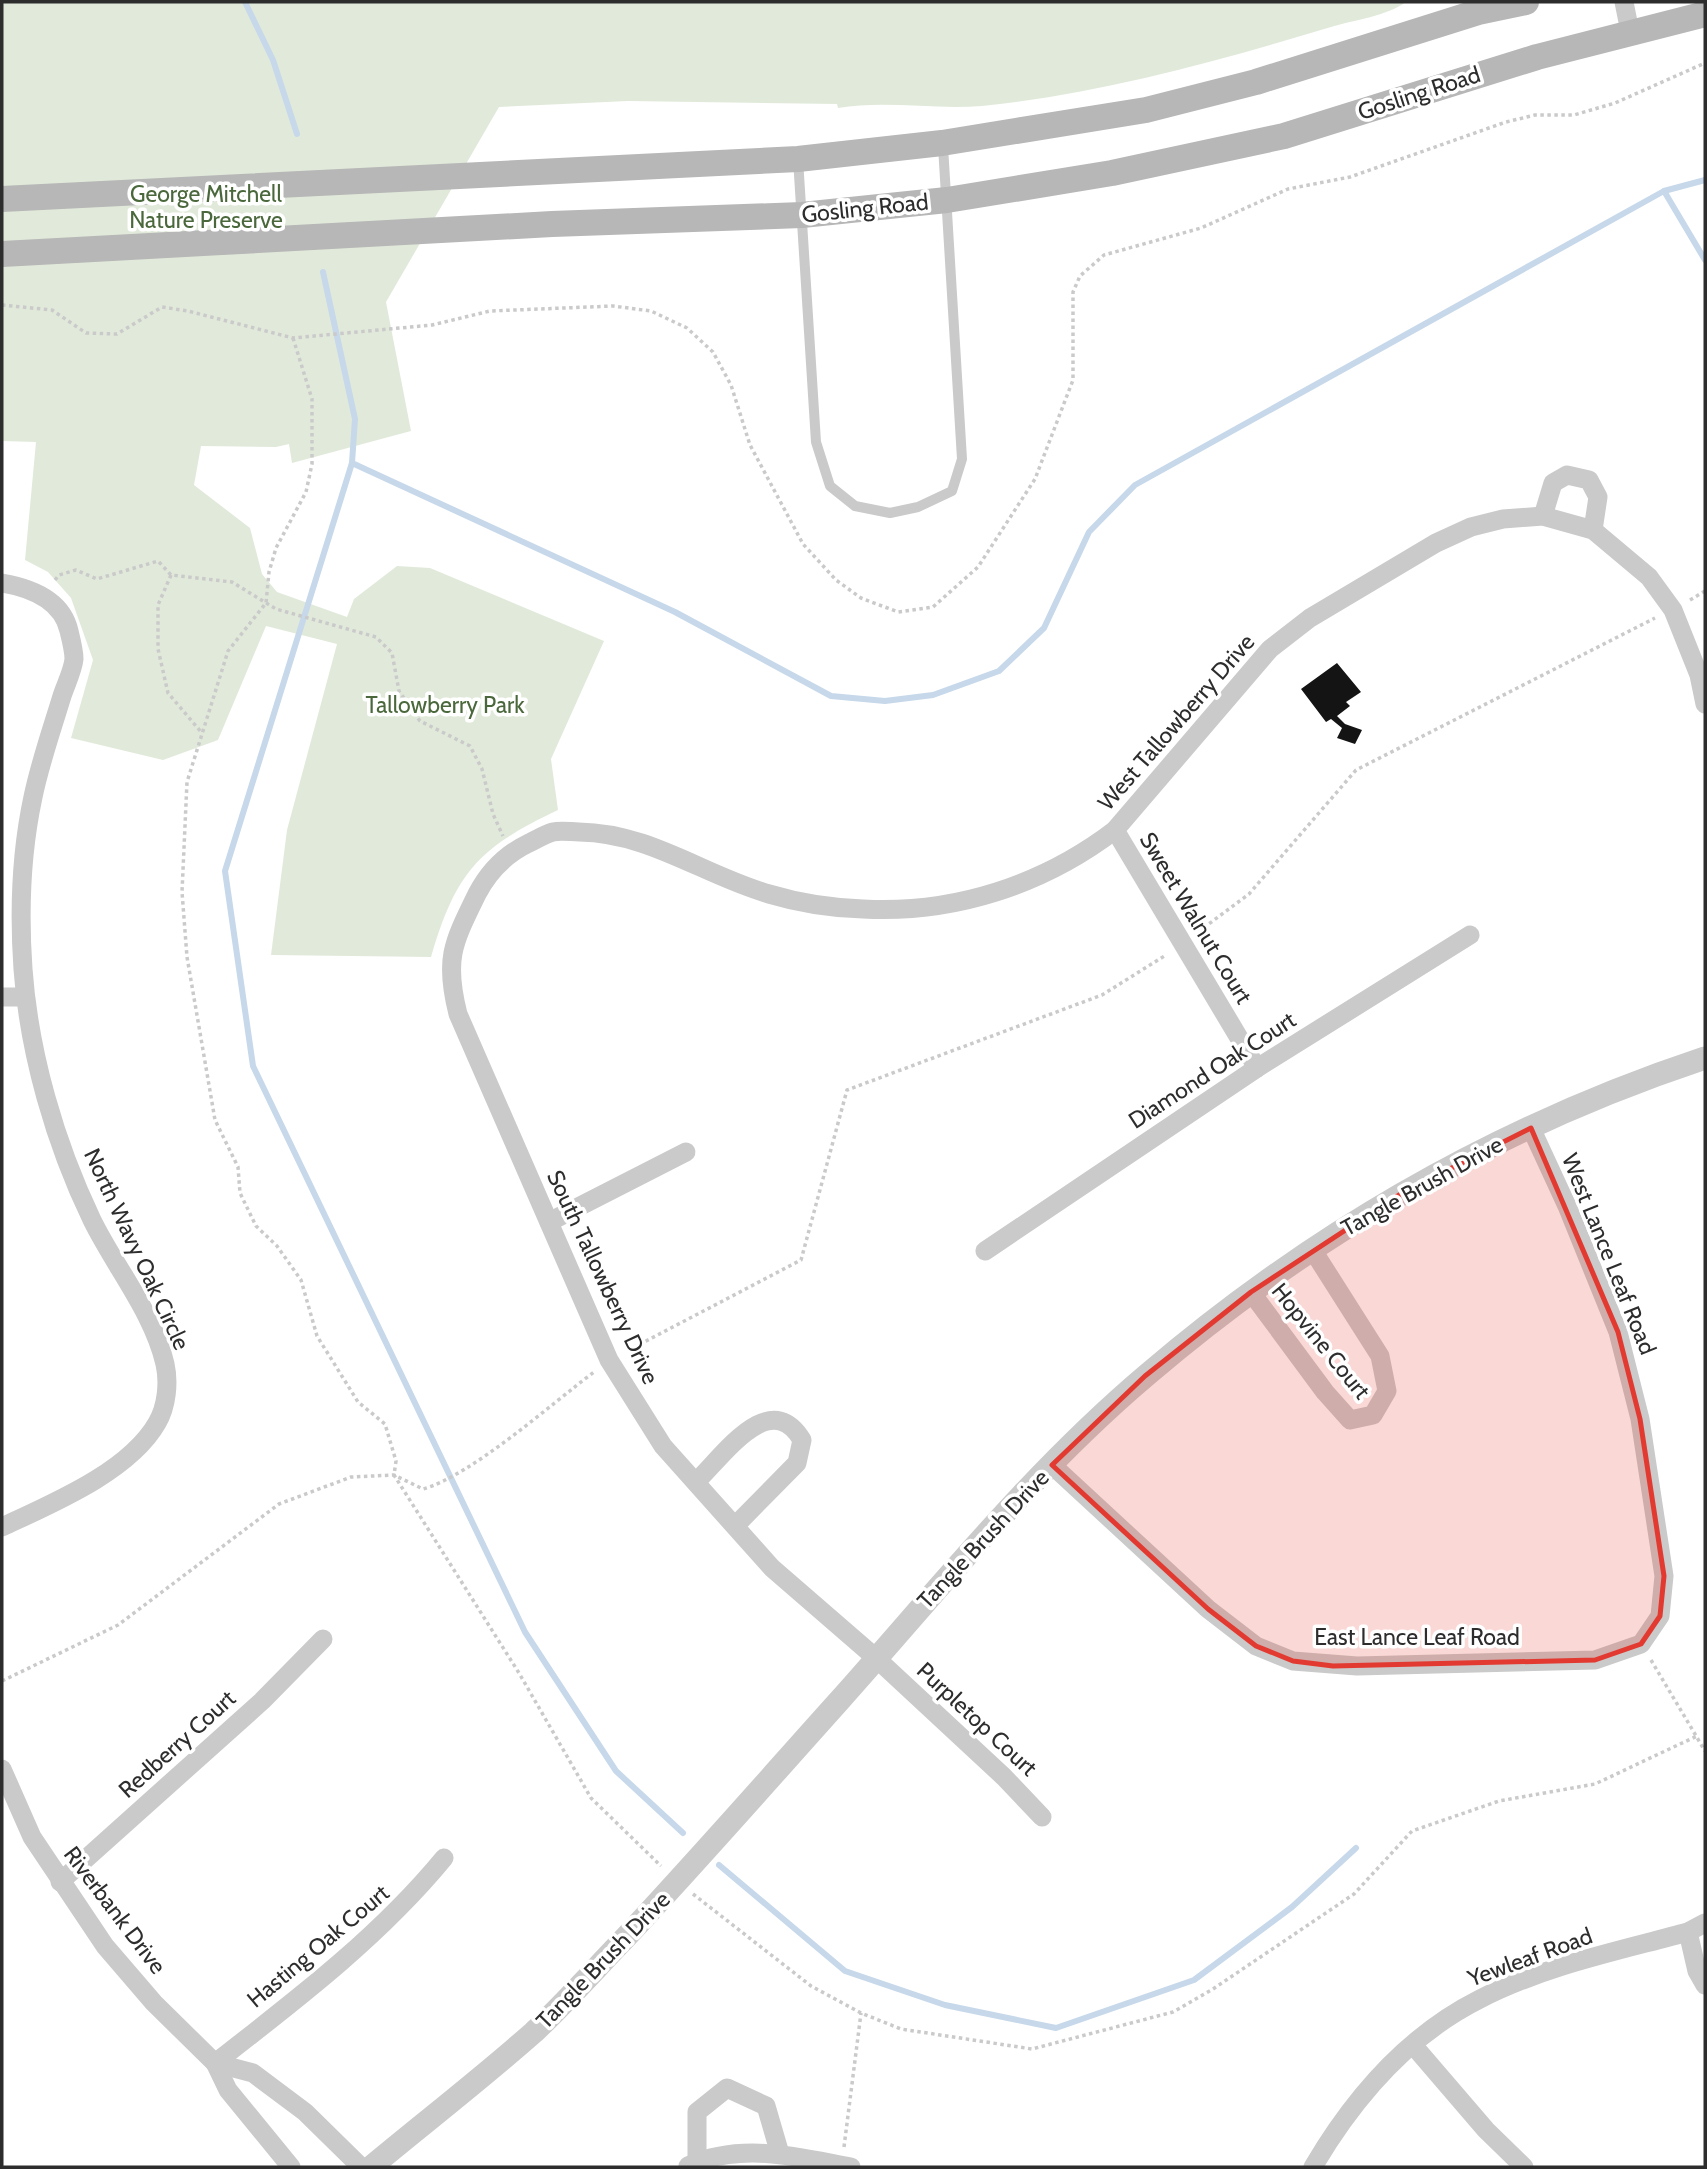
<svg xmlns="http://www.w3.org/2000/svg" width="1707" height="2169" font-family="Cabin,sans-serif">
<rect width="100%" height="100%" fill="#fff"/>
<path fill="#e1eada" d="M2,2H1406C1387,16 1354,20 1331,27C1218,61 1100,94 982,106C934,110 886,100 838,108L837,104L628,101L499,107L386,302L411,431L292,463L289,444L276,447L201,446L194,485L250,528L262,574L277,592L347,617L354,599L397,566L430,568L604,641L551,759L558,810C478,848 456,872 431,957L271,955L287,830L337,644L266,626L218,740L163,760L71,738L93,660L71,598L48,572L25,560L36,442L2,441Z"/>
<g fill="none" stroke-linecap="round" stroke-linejoin="round">
<g stroke="#c6d8ea" stroke-width="6">
<polyline points="245,2 273,60 297,134"/>
<polyline points="1664,191 1705,260"/>
<polyline points="323,272 355,419 352,463 225,871 253,1066 525,1632 616,1771 683,1833"/>
<polyline points="352,463 675,612 831,696 885,701 933,695 999,671 1044,628 1089,532 1135,485 1664,191 1705,180"/>
<polyline points="719,1865 845,1971 945,2005 1056,2028 1194,1980 1292,1907 1356,1848"/>
</g>
</g>
<polygon fill="#141414" points="1337,663 1361,692 1346,702 1350,706 1337,716 1345,724 1362,730 1355,744 1337,738 1342,728 1331,719 1326,722 1301,689"/>
<g fill="none" stroke-linecap="round" stroke-linejoin="round">
<g stroke="#cacaca" stroke-width="3.5" stroke-dasharray="3.5 3.5" stroke-linecap="butt">
<polyline points="2,305 52,310 86,333 117,334 162,307 188,311 293,338 432,325 490,311 613,306 651,311 687,328 713,352 731,385 750,445 803,544 836,580 861,598 898,612 933,607 978,567 1035,479 1073,380 1073,292 1080,276 1104,255 1201,228 1288,189 1350,177 1506,122 1535,115 1574,115 1615,103 1705,63"/>
<polyline points="293,338 312,399 312,464 306,492 276,548 269,572 266,603 228,651 187,782 182,892 187,957 215,1120 238,1167 240,1193 256,1226 277,1246 301,1280 317,1336 358,1402 385,1424 396,1461 394,1475 519,1673 591,1798 661,1866"/>
<polyline points="171,575 158,605 158,649 168,693 202,733"/>
<polyline points="55,580 59,575 76,570 97,579 158,561 171,575 232,582 276,609 376,637 392,653 399,691 420,721 470,746 482,769 493,814 503,836"/>
<polyline points="1690,600 1705,591"/>
<polyline points="1198,932 1249,894 1356,770 1655,618"/>
<polyline points="627,1351 801,1260 847,1090 1102,995 1166,955"/>
<polyline points="1651,1660 1705,1751"/>
<path d="M2,1681L118,1625L279,1504L351,1477L394,1475L423,1489C472,1475 550,1405 594,1372"/>
<polyline points="693,1894 811,1986 861,2013 901,2029 1032,2049 1173,2012 1213,1989 1354,1894 1412,1831 1499,1801 1595,1784 1697,1736"/>
<polyline points="844,2147 861,2013"/>
</g>
<polyline stroke="#cacaca" stroke-width="10" points="798,159 816,442 830,486 855,506 890,513 918,507 952,491 962,459 943,146"/>
<g stroke="#cacaca" stroke-width="19">
<polyline points="1624,2 1630,32"/>
<polyline points="1543,516 1553,483 1567,475 1589,480 1598,497 1593,530"/>
<path d="M2,583C31,588 62,600 69,631C71,639 74,651 74,659C73,670 66,684 62,696C52,729 40,763 33,797C21,853 19,912 23,969C29,1053 55,1143 92,1220C115,1267 153,1312 165,1364C169,1382 167,1406 157,1423C129,1472 51,1504 2,1527"/>
<polyline points="1115,830 1257,1068"/>
<polyline points="2,997 25,997"/>
<polyline points="549,1222 686,1152"/>
<polyline points="985,1251 1257,1068 1470,935"/>
<polyline points="1251,1292 1325,1392 1350,1420 1373,1415 1387,1391 1380,1356 1312,1249"/>
<polyline points="1052,1465 1208,1609 1256,1646 1293,1661 1357,1666 1595,1660 1641,1644 1660,1616 1664,1576 1640,1419 1618,1332 1567,1206 1531,1128"/>
<path d="M696,1482C724,1455 770,1387 802,1440L797,1463L736,1525"/>
<polyline points="2,1769 32,1837 105,1946 154,2003 215,2063 228,2090 291,2167"/>
<path d="M1042,1817L1004,1777L877,1659L772,1568L663,1446L609,1360L458,1014C444,959 453,943 477,894C489,871 506,854 529,843C536,840 545,834 553,832C561,830 571,832 579,832C650,833 703,875 769,894C799,903 831,908 863,909C954,914 1043,885 1115,830L1270,649L1310,618L1436,543L1471,527L1503,519L1543,516L1593,530L1649,577L1673,610L1699,675L1705,704"/>
<polyline points="60,1882 262,1701 323,1639"/>
<polyline points="1688,1932 1697,1971 1705,1985"/>
<polyline points="1413,2045 1486,2130 1524,2167"/>
<path d="M215,2063C296,2000 379,1937 444,1858"/>
<polyline points="215,2063 253,2073 305,2112 361,2167"/>
<polyline points="697,2162 697,2112 727,2088 766,2106 780,2154"/>
<path d="M688,2166C742,2142 796,2157 851,2167"/>
<path d="M1313,2167C1353,2099 1408,2035 1480,1999C1544,1966 1618,1951 1688,1932L1705,1923"/>
</g>
<path stroke="#cacaca" stroke-width="23" d="M371,2167C425,2122 481,2079 534,2032C566,2002 596,1968 626,1937C699,1859 768,1780 839,1701C939,1589 1033,1471 1148,1374C1312,1234 1500,1126 1705,1058"/>
<g stroke="#b7b7b7" stroke-width="26">
<polyline points="2,199 798,159 942,143 1146,110 1256,82 1478,12 1526,2"/>
<polyline points="2,254 552,224 802,215 947,200 1112,173 1284,136 1537,57 1705,14"/>
</g>
</g>
<path fill="#e23a31" fill-opacity="0.2" stroke="#e23a31" stroke-width="5" stroke-linejoin="round" d="M1531,1128L1618,1332L1640,1419L1664,1576L1660,1616L1641,1644L1595,1660L1333,1666L1293,1661L1256,1646L1208,1609L1052,1465L1145,1376L1251,1292L1402,1193Z"/>
<g text-anchor="middle" dominant-baseline="central" stroke-width="7" stroke-linejoin="round" paint-order="stroke">
<g font-size="23" fill="#2d2d2d" stroke="#fff">
<text transform="translate(1419 93) rotate(-18)">Gosling Road</text>
<text transform="translate(865 208) rotate(-6)">Gosling Road</text>
<text transform="translate(1176 722) rotate(-49)">West Tallowberry Drive</text>
<text transform="translate(1196 918) rotate(59)">Sweet Walnut Court</text>
<text transform="translate(1212 1070) rotate(-33)">Diamond Oak Court</text>
<text transform="translate(1422 1186) rotate(-29)">Tangle Brush Drive</text>
<text transform="translate(137 1249) rotate(65)">North Wavy Oak Circle</text>
<text transform="translate(1609 1254) rotate(68)">West Lance Leaf Road</text>
<text transform="translate(603 1277) rotate(65)">South Tallowberry Drive</text>
<text transform="translate(1321 1341) rotate(51)">Hopvine Court</text>
<text transform="translate(983 1539) rotate(-47)">Tangle Brush Drive</text>
<text x="1417" y="1637">East Lance Leaf Road</text>
<text transform="translate(977 1719) rotate(43)">Purpletop Court</text>
<text transform="translate(177 1744) rotate(-42)">Redberry Court</text>
<text transform="translate(115 1910) rotate(53)">Riverbank Drive</text>
<text transform="translate(318 1946) rotate(-40)">Hasting Oak Court</text>
<text transform="translate(1530 1957) rotate(-20)">Yewleaf Road</text>
<text transform="translate(603 1960) rotate(-46)">Tangle Brush Drive</text>
</g>
<g font-size="23" fill="#4a683b" stroke="#fff">
<text x="206" y="194">George Mitchell<tspan x="206" dy="26">Nature Preserve</tspan></text>
<text x="445" y="705">Tallowberry Park</text>
</g>
</g>
<rect width="1707" height="2169" fill="none" stroke="#2d2d2d" stroke-width="7"/>
</svg>
